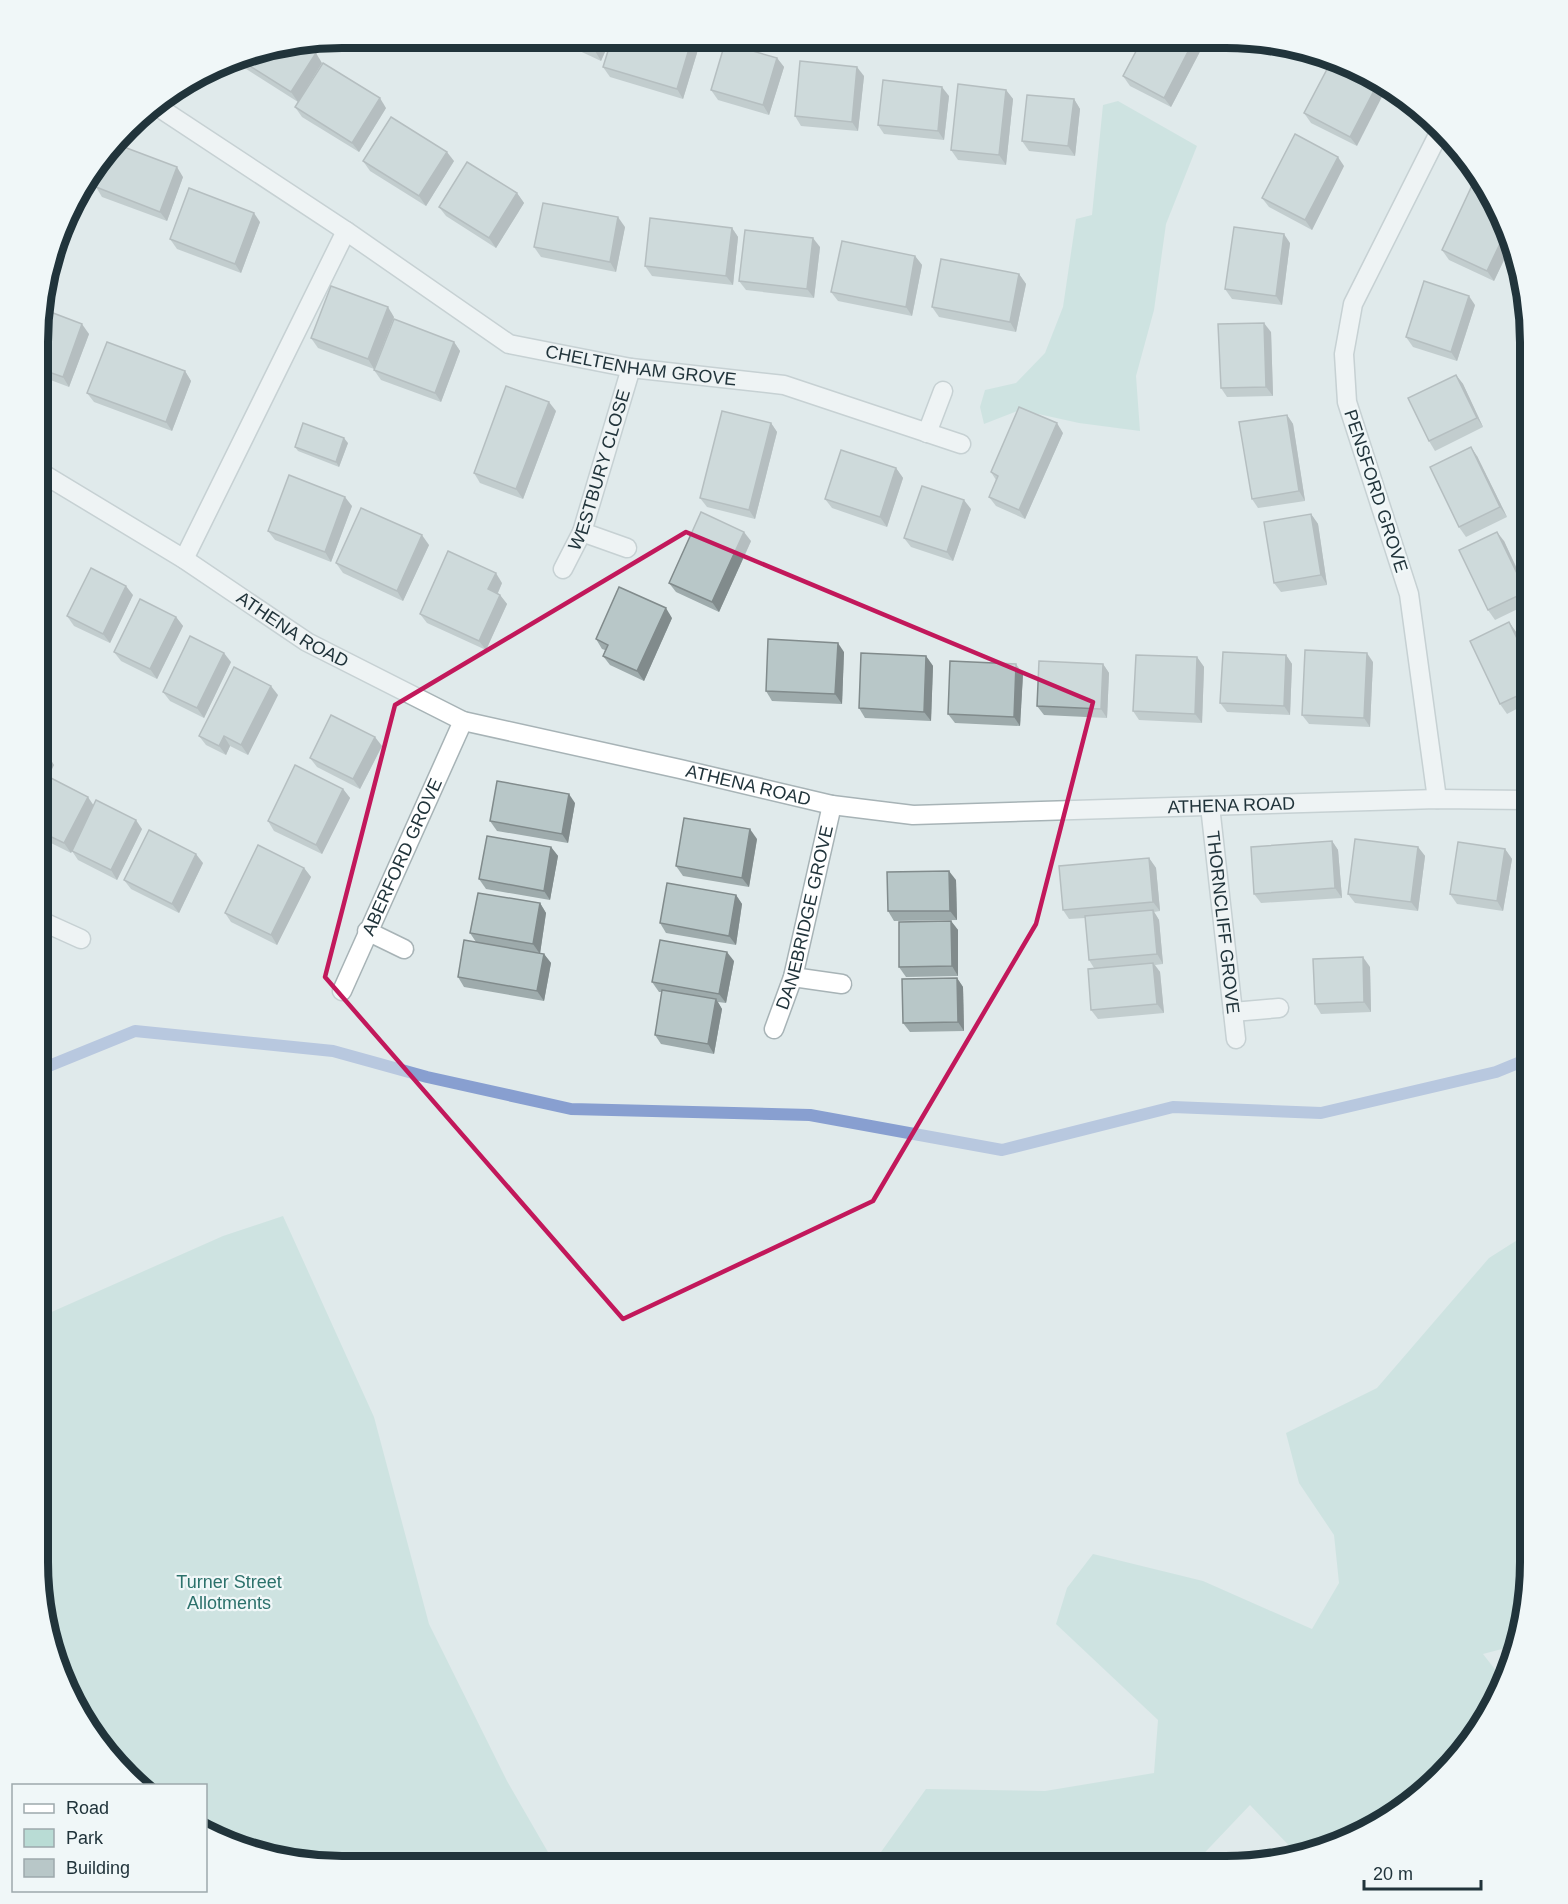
<svg xmlns="http://www.w3.org/2000/svg" width="1568" height="1904" font-family="Arial,sans-serif">
<rect width="100%" height="100%" fill="#e0eaeb"/>
<g fill="#b9dcd5">
<polygon points="1118,101 1197,146 1166,224 1154,310 1136,376 1140,431 1079,423 1020,410 984,424 980,407 985,390 1016,383 1045,353 1063,307 1076,219 1092,215 1103,105"/>
<polygon points="283,1216 374,1417 429,1624 507,1781 556,1866 322,1866 245,1850 206,1831 206,1786 137,1785 127,1777 79,1714 48,1641 38,1562 38,1318 223,1236"/>
<polygon points="1530,1232 1530,1582 1517,1645 1483,1654 1504,1681 1479,1731 1441,1777 1378,1825 1300,1857 1250,1805 1192,1866 871,1866 926,1789 1045,1791 1154,1773 1158,1720 1056,1624 1067,1588 1093,1554 1203,1581 1312,1629 1339,1583 1334,1535 1299,1483 1286,1433 1377,1388 1489,1258"/>
</g>
<g fill="none" stroke-linecap="round" stroke-linejoin="round">
<polyline stroke="#889fd0" stroke-width="12" points="39,1070 135,1031 333,1051 427,1077 571,1109 810,1115 1002,1150 1173,1107 1321,1113 1496,1072 1530,1058"/>
<g stroke="#a7b3b6" stroke-width="21">
<g id="street">
<polyline points="1011,39 1025,39"/>
<path id="s1" d="M155,105L346,231L509,344L631,368L784,385L961,444"/>
<polyline points="927,433 943,391"/>
<path id="s2" d="M40,472L184,559L307,642L463,721L680,769L832,805L913,815L1437,799L1530,800"/>
<polyline points="582,532 627,548"/>
<polyline points="184,559 346,231"/>
<path id="s3" d="M563,569L582,532L631,368"/>
<polyline points="1437,799 1409,594 1347,402 1344,354 1353,304 1441,129"/>
<path id="s4" d="M1210,806L1236,1039"/>
<polyline points="39,920 81,939"/>
<polyline points="367,931 404,949"/>
<polyline points="793,977 842,984"/>
<path id="s5" d="M342,991L463,721"/>
<polyline points="1233,1012 1279,1008"/>
<path id="s6" d="M774,1029L793,977L832,805"/>
</g>
</g>
<use href="#street" stroke="#fff" stroke-width="18"/>
</g>
<g fill="#9eabac">
<polygon points="552,38 611,38 601,61"/>
<polygon points="633,38 697,39 700,43 683,99 610,77 603,67"/>
<polygon points="1142,40 1206,40 1171,107 1130,86 1123,76"/>
<polygon points="244,54 322,63 298,102 232,60"/>
<polygon points="777,58 784,67 769,115 718,100 711,90"/>
<polygon points="1333,58 1357,146 1311,123 1304,113"/>
<polygon points="864,76 858,131 801,126 795,116"/>
<polygon points="1006,90 1013,99 1006,165 958,160 951,150"/>
<polygon points="949,96 944,140 884,134 878,125"/>
<polygon points="1074,99 1080,109 1075,156 1029,151 1022,141"/>
<polygon points="295,107 386,108 359,152 302,117"/>
<polygon points="103,160 93,187 84,183"/>
<polygon points="363,161 454,161 426,206 370,171"/>
<polygon points="1344,166 1312,230 1269,207 1262,198"/>
<polygon points="183,177 167,221 102,197 96,187"/>
<polygon points="1489,190 1512,243 1494,281 1449,260 1442,250"/>
<polygon points="517,193 524,203 496,248 446,216 439,207"/>
<polygon points="260,222 241,273 177,249 170,239"/>
<polygon points="625,227 616,272 541,257 534,247"/>
<polygon points="732,228 738,237 733,285 652,276 645,266"/>
<polygon points="1290,243 1282,305 1232,299 1225,289"/>
<polygon points="820,247 814,298 746,290 739,281"/>
<polygon points="915,256 922,265 912,316 838,301 831,292"/>
<polygon points="1019,274 1026,284 1016,332 939,317 932,307"/>
<polygon points="1475,305 1457,361 1413,347 1406,337"/>
<polygon points="40,308 89,334 69,387 40,376"/>
<polygon points="394,317 374,369 318,348 311,338"/>
<polygon points="1271,332 1273,396 1227,397 1221,388"/>
<polygon points="454,342 460,351 441,402 381,380 374,370"/>
<polygon points="185,371 191,381 172,431 94,402 87,393"/>
<polygon points="1456,375 1463,384 1483,427 1435,451 1429,441"/>
<polygon points="556,411 523,499 480,483 474,473"/>
<polygon points="1287,415 1293,424 1305,501 1258,508 1252,499"/>
<polygon points="771,423 777,432 755,519 707,507 700,498"/>
<polygon points="1063,433 1025,519 996,506 989,497 996,480 991,472"/>
<polygon points="348,443 339,467 298,451 295,447"/>
<polygon points="1477,456 1507,517 1466,537 1459,527"/>
<polygon points="896,468 903,478 887,527 832,508 825,499"/>
<polygon points="352,506 331,562 275,540 268,531"/>
<polygon points="971,509 953,561 911,547 904,538"/>
<polygon points="1311,514 1318,524 1327,585 1281,592 1274,583"/>
<polygon points="751,541 719,612 676,592 669,583"/>
<polygon points="1504,541 1530,596 1530,603 1495,620 1488,610"/>
<polygon points="429,545 403,601 343,573 336,563"/>
<polygon points="502,583 498,593 500,595 507,604 486,650 427,623 420,614"/>
<polygon points="133,595 110,643 74,626 67,616"/>
<polygon points="176,617 183,626 157,679 121,661 114,652"/>
<polygon points="672,618 644,681 610,665 603,656 605,650 602,649 596,639"/>
<polygon points="1509,622 1516,632 1530,661 1530,702 1507,714 1500,704"/>
<polygon points="844,652 842,704 772,701 766,691"/>
<polygon points="1286,655 1292,664 1290,715 1227,712 1220,703"/>
<polygon points="926,656 933,666 931,721 865,718 859,708"/>
<polygon points="1197,657 1204,667 1202,723 1139,720 1133,711"/>
<polygon points="231,662 204,718 170,701 163,692"/>
<polygon points="1373,662 1370,727 1309,724 1302,715"/>
<polygon points="1103,664 1109,673 1107,718 1044,715 1037,706"/>
<polygon points="1023,674 1020,726 955,723 948,714"/>
<polygon points="278,695 248,755 230,746 226,755 206,745 199,736"/>
<polygon points="382,746 360,789 317,767 310,758"/>
<polygon points="343,789 350,798 322,854 274,831 268,821"/>
<polygon points="39,796 94,806 142,829 117,880 78,860 72,851 71,853 39,837"/>
<polygon points="575,803 568,843 497,831 490,821"/>
<polygon points="757,839 749,887 683,876 676,866"/>
<polygon points="1332,841 1338,850 1342,898 1261,903 1254,894"/>
<polygon points="551,847 558,856 550,900 486,889 479,879"/>
<polygon points="1418,847 1425,856 1418,911 1355,903 1348,894"/>
<polygon points="1505,849 1512,859 1503,911 1457,904 1450,894"/>
<polygon points="1149,858 1156,868 1160,911 1154,912 1159,920 1163,964 1155,965 1160,972 1164,1013 1098,1019 1091,1010 1094,968 1089,960 1085,918 1069,919 1063,910"/>
<polygon points="203,863 179,913 131,889 124,880"/>
<polygon points="304,868 311,877 277,945 231,922 225,913"/>
<polygon points="956,880 957,920 894,921 888,911"/>
<polygon points="736,895 742,904 736,945 666,933 660,923"/>
<polygon points="540,903 546,913 540,953 544,954 551,963 544,1001 464,987 458,977 476,942 470,933"/>
<polygon points="951,921 958,930 958,976 906,977 899,967"/>
<polygon points="734,961 726,1003 718,1002 722,1009 714,1054 661,1044 655,1035 662,992 659,992 652,982"/>
<polygon points="1370,967 1371,1012 1321,1014 1315,1004"/>
<polygon points="957,978 963,987 964,1031 910,1032 903,1023"/>
</g>
<g fill="#818b8c">
<polygon points="600,38 611,38 601,61 595,51"/>
<polygon points="692,39 697,39 700,43 683,99 677,89"/>
<polygon points="1194,40 1206,40 1171,107 1164,98"/>
<polygon points="316,53 322,63 298,102 291,92"/>
<polygon points="777,58 784,67 769,115 763,105"/>
<polygon points="857,67 864,76 858,131 852,122"/>
<polygon points="1379,81 1388,85 1357,146 1350,137"/>
<polygon points="942,87 949,96 944,140 938,131"/>
<polygon points="1006,90 1013,99 1006,165 999,155"/>
<polygon points="380,98 386,108 359,152 352,143"/>
<polygon points="1074,99 1080,109 1075,156 1068,146"/>
<polygon points="447,152 454,161 426,206 419,196"/>
<polygon points="1338,157 1344,166 1312,230 1305,220"/>
<polygon points="103,160 93,187 88,179"/>
<polygon points="177,167 183,177 167,221 160,212"/>
<polygon points="517,193 524,203 496,248 489,238"/>
<polygon points="254,213 260,222 241,273 235,264"/>
<polygon points="618,217 625,227 616,272 610,262"/>
<polygon points="732,228 738,237 733,285 726,276"/>
<polygon points="1506,231 1512,243 1494,281 1487,271"/>
<polygon points="1284,234 1290,243 1282,305 1276,296"/>
<polygon points="813,238 820,247 814,298 807,289"/>
<polygon points="915,256 922,265 912,316 906,307"/>
<polygon points="1019,274 1026,284 1016,332 1010,322"/>
<polygon points="1469,296 1475,305 1457,361 1451,352"/>
<polygon points="388,307 394,317 374,369 368,359"/>
<polygon points="1264,323 1271,332 1273,396 1266,387"/>
<polygon points="82,324 89,334 69,387 63,377"/>
<polygon points="454,342 460,351 441,402 435,393"/>
<polygon points="185,371 191,381 172,431 166,422"/>
<polygon points="1456,375 1463,384 1483,427 1477,418"/>
<polygon points="549,402 556,411 523,499 516,489"/>
<polygon points="1287,415 1293,424 1305,501 1299,491"/>
<polygon points="771,423 777,432 755,519 749,510"/>
<polygon points="1057,423 1063,433 1025,519 1019,510"/>
<polygon points="344,438 348,443 339,467 336,462"/>
<polygon points="1471,447 1477,456 1507,517 1500,507"/>
<polygon points="896,468 903,478 887,527 880,517"/>
<polygon points="345,497 352,506 331,562 325,552"/>
<polygon points="964,500 971,509 953,561 947,552"/>
<polygon points="1311,514 1318,524 1327,585 1321,575"/>
<polygon points="744,532 751,541 719,612 712,602"/>
<polygon points="1497,532 1504,541 1530,598 1526,592"/>
<polygon points="422,535 429,545 403,601 397,591"/>
<polygon points="496,573 502,583 495,599 488,589"/>
<polygon points="126,586 133,595 110,643 103,634"/>
<polygon points="500,595 507,604 486,650 479,641"/>
<polygon points="666,608 672,618 644,681 637,671"/>
<polygon points="176,617 183,626 157,679 150,669"/>
<polygon points="1509,622 1516,632 1530,661 1530,665"/>
<polygon points="838,643 844,652 842,704 835,694"/>
<polygon points="224,653 231,662 204,718 197,708"/>
<polygon points="1367,653 1373,662 1370,727 1364,718"/>
<polygon points="1286,655 1292,664 1290,715 1284,706"/>
<polygon points="926,656 933,666 931,721 924,712"/>
<polygon points="1197,657 1204,667 1202,723 1195,714"/>
<polygon points="1016,664 1023,674 1020,726 1014,717"/>
<polygon points="1103,664 1109,673 1107,718 1101,709"/>
<polygon points="271,686 278,695 248,755 241,745"/>
<polygon points="224,736 230,746 226,755 219,746"/>
<polygon points="375,737 382,746 360,789 353,779"/>
<polygon points="48,755 54,765 39,796 39,773"/>
<polygon points="343,789 350,798 322,854 316,845"/>
<polygon points="569,794 575,803 568,843 562,834"/>
<polygon points="88,797 94,806 71,853 64,843"/>
<polygon points="136,820 142,829 117,880 111,870"/>
<polygon points="750,829 757,839 749,887 742,878"/>
<polygon points="1332,841 1338,850 1342,898 1335,888"/>
<polygon points="551,847 558,856 550,900 544,891"/>
<polygon points="1418,847 1425,856 1418,911 1411,902"/>
<polygon points="1505,849 1512,859 1503,911 1497,901"/>
<polygon points="196,854 203,863 179,913 172,904"/>
<polygon points="1149,858 1156,868 1160,911 1153,902"/>
<polygon points="304,868 311,877 277,945 271,935"/>
<polygon points="949,871 956,880 957,920 950,911"/>
<polygon points="736,895 742,904 736,945 729,936"/>
<polygon points="540,903 546,913 540,954 533,944"/>
<polygon points="1153,910 1159,920 1163,964 1157,954"/>
<polygon points="951,921 958,930 958,976 952,966"/>
<polygon points="727,952 734,961 726,1003 719,994"/>
<polygon points="544,954 551,963 544,1001 537,991"/>
<polygon points="1363,957 1370,967 1371,1012 1364,1002"/>
<polygon points="1153,963 1160,972 1164,1013 1157,1004"/>
<polygon points="957,978 963,987 964,1031 958,1022"/>
<polygon points="716,999 722,1009 714,1054 708,1044"/>
</g>
<g fill="#b8c7c8" stroke="#818b8c" stroke-width="1.5">
<polygon points="566,38 600,38 595,51"/>
<polygon points="612,38 629,38 633,39 633,38 692,39 677,89 603,67"/>
<polygon points="1142,40 1194,40 1164,98 1123,76"/>
<polygon points="725,43 777,58 763,105 711,90"/>
<polygon points="301,44 316,53 291,92 237,58 244,54"/>
<polygon points="1333,58 1342,61 1379,81 1350,137 1304,113"/>
<polygon points="800,61 857,67 852,122 795,116"/>
<polygon points="323,63 380,98 352,143 295,107"/>
<polygon points="883,80 942,87 938,131 878,125"/>
<polygon points="958,84 1006,90 999,155 951,150"/>
<polygon points="1027,95 1074,99 1068,146 1022,141"/>
<polygon points="391,117 447,152 419,196 363,161"/>
<polygon points="1295,134 1338,157 1305,220 1262,198"/>
<polygon points="116,144 177,167 160,212 96,187 108,154"/>
<polygon points="467,162 517,193 489,238 439,207"/>
<polygon points="1475,179 1485,184 1489,190 1506,231 1487,271 1442,250"/>
<polygon points="189,188 254,213 235,264 170,239"/>
<polygon points="543,203 618,217 610,262 534,247"/>
<polygon points="650,218 732,228 726,276 645,266"/>
<polygon points="1234,227 1284,234 1276,296 1225,289"/>
<polygon points="745,230 813,238 807,289 739,281"/>
<polygon points="842,241 915,256 906,307 831,292"/>
<polygon points="941,259 1019,274 1010,322 932,307"/>
<polygon points="1424,281 1469,296 1451,352 1406,337"/>
<polygon points="331,286 388,307 368,359 311,338"/>
<polygon points="40,308 82,324 63,377 40,369"/>
<polygon points="394,319 454,342 435,393 374,370"/>
<polygon points="1264,323 1266,387 1221,388 1218,324"/>
<polygon points="107,342 185,371 166,422 87,393"/>
<polygon points="1456,375 1477,418 1429,441 1408,398"/>
<polygon points="506,386 549,402 516,489 474,473"/>
<polygon points="1019,407 1057,423 1019,510 989,497 998,476 991,472"/>
<polygon points="722,411 771,423 749,510 700,498"/>
<polygon points="1287,415 1299,491 1252,499 1239,422"/>
<polygon points="303,423 344,438 336,462 295,447"/>
<polygon points="1471,447 1500,507 1459,527 1430,467"/>
<polygon points="841,450 896,468 880,517 825,499"/>
<polygon points="289,475 345,497 325,552 268,531"/>
<polygon points="922,486 964,500 947,552 904,538"/>
<polygon points="361,508 422,535 397,591 336,563"/>
<polygon points="701,512 744,532 712,602 669,583"/>
<polygon points="1311,514 1321,575 1274,583 1264,522"/>
<polygon points="1497,532 1526,592 1488,610 1459,550"/>
<polygon points="448,551 496,573 488,589 500,595 479,641 420,614"/>
<polygon points="91,568 126,586 103,634 67,616"/>
<polygon points="619,587 666,608 637,671 603,656 608,645 596,639"/>
<polygon points="140,599 176,617 150,669 114,652"/>
<polygon points="1509,622 1530,665 1530,690 1500,704 1470,641"/>
<polygon points="190,636 224,653 197,708 163,692"/>
<polygon points="768,639 838,643 835,694 766,691"/>
<polygon points="1305,650 1367,653 1364,718 1302,715"/>
<polygon points="1223,652 1286,655 1284,706 1220,703"/>
<polygon points="861,653 926,656 924,712 859,708"/>
<polygon points="1136,655 1197,657 1195,714 1133,711"/>
<polygon points="950,661 1016,664 1014,717 948,714"/>
<polygon points="1039,661 1103,664 1101,709 1037,706"/>
<polygon points="234,667 271,686 241,745 224,736 219,746 199,736"/>
<polygon points="331,715 375,737 353,779 310,758"/>
<polygon points="39,751 48,755 39,773"/>
<polygon points="295,765 343,789 316,845 268,821"/>
<polygon points="49,777 88,797 64,843 39,831 39,796"/>
<polygon points="497,781 569,794 562,834 490,821"/>
<polygon points="96,800 136,820 111,870 72,851"/>
<polygon points="684,818 750,829 742,878 676,866"/>
<polygon points="149,830 196,854 172,904 124,880"/>
<polygon points="487,836 551,847 544,891 479,879"/>
<polygon points="1355,839 1418,847 1411,902 1348,894"/>
<polygon points="1332,841 1335,888 1254,894 1251,847"/>
<polygon points="1458,842 1505,849 1497,901 1450,894"/>
<polygon points="258,845 304,868 271,935 225,913"/>
<polygon points="1149,858 1153,902 1063,910 1059,866"/>
<polygon points="949,871 950,911 888,911 887,872"/>
<polygon points="667,883 736,895 729,936 660,923"/>
<polygon points="478,893 540,903 533,944 470,933"/>
<polygon points="1153,910 1157,954 1089,960 1085,916"/>
<polygon points="951,921 952,966 899,967 899,922"/>
<polygon points="464,940 544,954 537,991 458,977"/>
<polygon points="660,940 727,952 719,994 652,982"/>
<polygon points="1363,957 1364,1002 1315,1004 1313,959"/>
<polygon points="1153,963 1157,1004 1091,1010 1088,969"/>
<polygon points="957,978 958,1022 903,1023 902,979"/>
<polygon points="662,990 716,999 708,1044 655,1035"/>
</g>
<path d="M0 0H1568V1904H0ZM686,532L1093,702L1036,924L873,1201L623,1319L325,977L395,705Z" fill="#e0eaeb" fill-opacity=".55" fill-rule="evenodd"/>
<path fill="none" stroke="#c2185b" stroke-width="4.5" stroke-linejoin="round" d="M686,532L1093,702L1036,924L873,1201L623,1319L325,977L395,705Z"/>
<g text-anchor="middle" dominant-baseline="central" stroke-width="4.5" stroke-linejoin="round" paint-order="stroke">
<g font-size="18" fill="#21343b" stroke="#f0f7f8">
<text stroke="none"><textPath href="#s1" startOffset="561">CHELTENHAM GROVE</textPath></text>
<text stroke="none"><textPath href="#s3" startOffset="106">WESTBURY CLOSE</textPath></text>
<text transform="translate(1376 491) rotate(72)">PENSFORD GROVE</text>
<text stroke="none"><textPath href="#s2" startOffset="298">ATHENA ROAD</textPath></text>
<text stroke="none"><textPath href="#s2" startOffset="784">ATHENA ROAD</textPath></text>
<text stroke="none"><textPath href="#s2" startOffset="1270">ATHENA ROAD</textPath></text>
<text stroke="none"><textPath href="#s5" startOffset="147">ABERFORD GROVE</textPath></text>
<text stroke="none"><textPath href="#s6" startOffset="116">DANEBRIDGE GROVE</textPath></text>
<text stroke="none"><textPath href="#s4" startOffset="117">THORNCLIFF GROVE</textPath></text>
</g>
<g font-size="18" fill="#2c716b" stroke="#f0f7f8">
<text x="229" y="1582">Turner Street<tspan x="229" dy="21">Allotments</tspan></text>
</g>
</g>
<path d="M0 0H1568V1904H0ZM342 48H1226A294 294 0 0 1 1520 342V1562A294 294 0 0 1 1226 1856H342A294 294 0 0 1 48 1562V342A294 294 0 0 1 342 48Z" fill="#f0f7f8" fill-rule="evenodd"/>
<path fill="none" stroke="#21343b" stroke-width="8" d="M342 48H1226A294 294 0 0 1 1520 342V1562A294 294 0 0 1 1226 1856H342A294 294 0 0 1 48 1562V342A294 294 0 0 1 342 48Z"/>
<rect x="12" y="1784" width="195" height="108" fill="#f0f7f8" stroke="#9da9ac" stroke-width="1.5"/>
<rect x="24" y="1804" width="30" height="9" fill="#ffffff" stroke="#9da9ac" stroke-width="1.5"/>
<text x="66" y="1814" font-size="18" fill="#21343b">Road</text>
<rect x="24" y="1829" width="30" height="18" fill="#b9dcd5" stroke="#9da9ac" stroke-width="1.5"/>
<text x="66" y="1844" font-size="18" fill="#21343b">Park</text>
<rect x="24" y="1859" width="30" height="18" fill="#b8c7c8" stroke="#9da9ac" stroke-width="1.5"/>
<text x="66" y="1874" font-size="18" fill="#21343b">Building</text>
<path d="M1364 1880v9h117v-9" fill="none" stroke="#21343b" stroke-width="3"/>
<text x="1373" y="1880" font-size="18" fill="#21343b" stroke="#f0f7f8" stroke-width="4.5" paint-order="stroke">20 m</text>
</svg>
